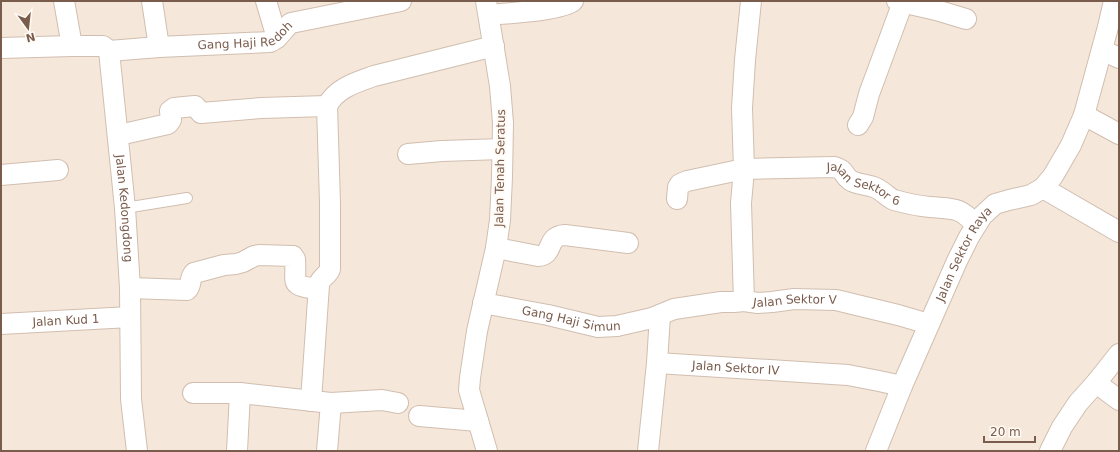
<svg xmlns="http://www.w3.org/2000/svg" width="1120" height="452" font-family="'DejaVu Sans',sans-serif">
<rect width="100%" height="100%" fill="#fdf6ec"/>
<rect fill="#f5e8da" x="1" y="1" width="1118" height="450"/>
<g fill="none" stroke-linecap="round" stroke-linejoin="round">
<g stroke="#d1beb0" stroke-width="12">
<polyline id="lane" points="125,208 187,198"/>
</g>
<g stroke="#d1beb0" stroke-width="22">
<g id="street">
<polyline points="64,1 72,46"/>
<polyline points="152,1 159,47"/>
<polyline points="266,1 277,38"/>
<polyline points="486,1 500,86 503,123 502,177 500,220 496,248 477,331 470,378 469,390 487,451"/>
<polyline points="897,1 936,10 966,19"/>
<path d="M489,15C508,13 559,11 573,1"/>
<path id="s1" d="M1,48L72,46H103L109,51L125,208L130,288L131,399L137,451"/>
<polyline points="1102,50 1119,58"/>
<path id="s2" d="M109,51L159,47L270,42C279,39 283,29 291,23L401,1"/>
<polyline points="1084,115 1119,134"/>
<polyline points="858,125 863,117 869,94 903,2"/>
<polyline points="119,135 168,124 171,120 170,111 174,108 195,106 201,113 261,108 327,106"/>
<polyline points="408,154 442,151 502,149"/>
<polyline points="1,175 58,170"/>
<polyline points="1043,188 1119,232"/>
<path id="s3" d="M677,199L678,187L680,184L687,181L744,169L834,167C846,170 842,174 850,180C857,185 868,184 876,188C883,191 887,197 894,200C905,203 918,206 930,207C953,209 959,206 976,225"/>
<path d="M496,248L538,256C555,255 545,236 565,235L628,243"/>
<path d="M130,288L187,290C192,286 189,278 194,273L224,265L236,264L243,262L254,256L259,255L293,256L295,259C297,285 288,285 318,289"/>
<polyline points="744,301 741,203 744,169 742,108 745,60 751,1"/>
<path id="s4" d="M483,303L548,315L598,327L617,326L652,318L674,309L721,302H734L744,301L758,303L772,302L794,299L836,300L898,315L929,324"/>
<path id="s5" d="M1,324L130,317"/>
<path id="s6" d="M657,363L848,375L879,381L902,386"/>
<polyline points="1096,383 1119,400"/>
<polyline points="193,393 240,393 331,403 382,400 398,403"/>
<path d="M311,401L319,285C320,277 328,276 330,269V203L327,106C336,88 357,82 374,76L494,46"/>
<polyline points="419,416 478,421"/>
<polyline points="237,451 240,393"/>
<polyline points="327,451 331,403"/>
<polyline points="648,451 657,363 660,315"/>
<path id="s7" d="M876,451L902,386L957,261L969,237L982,216L995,204L1009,200L1031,195L1043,188L1053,176L1071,145L1084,115L1108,27L1114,1"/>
<polyline points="1050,451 1062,427 1078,403 1096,383 1119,354"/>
</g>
</g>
<use href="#lane" stroke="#fff" stroke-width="10"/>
<use href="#street" stroke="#fff" stroke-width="20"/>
</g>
<g text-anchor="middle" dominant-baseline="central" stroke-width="4" stroke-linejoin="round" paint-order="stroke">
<g font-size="12" fill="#7a5c4d" stroke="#fffaf3">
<text stroke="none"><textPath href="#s2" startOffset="139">Gang Haji Redoh</textPath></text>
<text transform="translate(500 168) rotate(-89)">Jalan Tenah Seratus</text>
<text stroke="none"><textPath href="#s3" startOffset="206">Jalan Sektor 6</textPath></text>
<text stroke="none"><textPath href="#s1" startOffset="268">Jalan Kedongdong</textPath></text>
<text stroke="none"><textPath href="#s7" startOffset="216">Jalan Sektor Raya</textPath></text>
<text stroke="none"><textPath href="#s4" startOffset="318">Jalan Sektor V</textPath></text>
<text stroke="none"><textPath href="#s4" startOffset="90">Gang Haji Simun</textPath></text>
<text stroke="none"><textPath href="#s5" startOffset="65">Jalan Kud 1</textPath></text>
<text stroke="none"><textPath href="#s6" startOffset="79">Jalan Sektor IV</textPath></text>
</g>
</g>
<rect width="1120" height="452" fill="none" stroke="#7a5c4d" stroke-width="4"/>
<g transform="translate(28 28) rotate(165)" stroke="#fffaf3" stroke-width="3" paint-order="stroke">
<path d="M0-3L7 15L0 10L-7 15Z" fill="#7a5c4d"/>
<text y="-6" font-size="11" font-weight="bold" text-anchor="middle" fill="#7a5c4d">N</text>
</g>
<path d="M984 436v6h51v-6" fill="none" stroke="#7a5c4d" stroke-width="2"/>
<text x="990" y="436" font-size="12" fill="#7a5c4d" stroke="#fffaf3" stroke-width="3" paint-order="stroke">20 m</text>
</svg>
